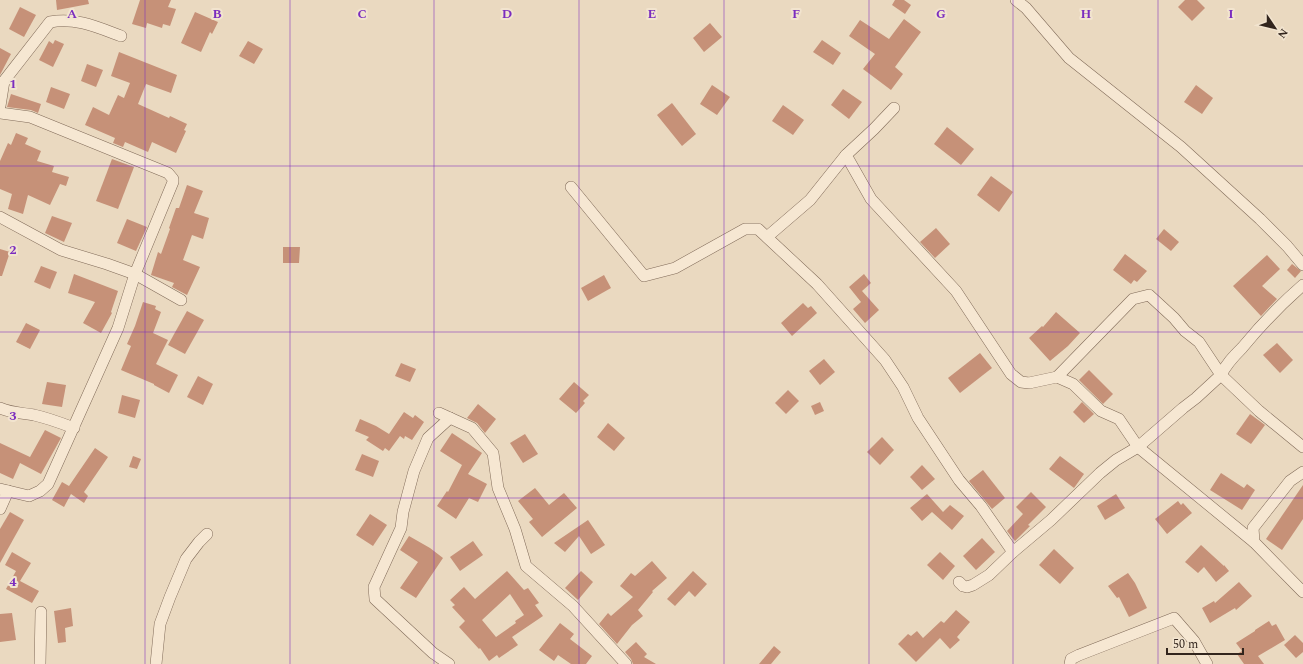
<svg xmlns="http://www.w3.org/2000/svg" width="1303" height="664" font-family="Spectral,serif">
<rect width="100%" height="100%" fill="#ead9c0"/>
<g fill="#c69178" fill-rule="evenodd">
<polygon points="56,0 88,0 89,4 57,10"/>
<polygon points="140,0 171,0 168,7 176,9 170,26 163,24 162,28 147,23 146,28 132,24"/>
<polygon points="895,0 904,0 911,5 905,14 892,5"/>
<polygon points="1185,0 1197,0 1205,8 1192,21 1178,7"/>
<polygon points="20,7 36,15 24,37 9,29"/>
<polygon points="195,12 218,22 212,34 210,32 201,52 181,43"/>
<polygon points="904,19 921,32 895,67 903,74 891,90 863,69 875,54 849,36 860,20 889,39"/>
<polygon points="710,23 722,37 704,52 693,38"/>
<polygon points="55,40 64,44 53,67 39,60 49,41 53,44"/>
<polygon points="822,40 841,53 833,65 813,52"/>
<polygon points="248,41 263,49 254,64 239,56"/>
<polygon points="0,48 11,54 0,75"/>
<polygon points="119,52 177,75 171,93 146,84 138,104 169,118 170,116 187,124 184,130 186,131 176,153 152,142 148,152 125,142 123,147 113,143 115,138 85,125 93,107 109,115 118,95 124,98 130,83 111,76"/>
<polygon points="87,64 103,70 96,87 81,81"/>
<polygon points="712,85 730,97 717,115 700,104"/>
<polygon points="1196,85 1213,98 1202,114 1184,102"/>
<polygon points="51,87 70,94 64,109 46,102"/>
<polygon points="843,89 862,102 849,119 831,105"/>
<polygon points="11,94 41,104 38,113 31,110 7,107"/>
<polygon points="672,103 696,134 682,146 657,115"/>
<polygon points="783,105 804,120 793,135 772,121"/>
<polygon points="947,127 974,149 961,165 934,144"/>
<polygon points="16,133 28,138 25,144 41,151 37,161 54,166 52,172 69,177 66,186 60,184 50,205 28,195 23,214 8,209 12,194 0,189 0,161 8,143 11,145"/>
<polygon points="112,159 134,167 118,209 96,201"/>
<polygon points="991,176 1013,192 999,212 977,195"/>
<polygon points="187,185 203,191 194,213 209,218 203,239 192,235 183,260 200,267 187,295 172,287 174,283 151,275 158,252 161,254 170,229 169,228 176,208 179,208"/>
<polygon points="52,216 72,223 64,242 45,233"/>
<polygon points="127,219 147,227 136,251 117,243"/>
<polygon points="936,228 950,244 935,258 920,242"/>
<polygon points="1164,229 1179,242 1171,251 1156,239"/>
<polygon points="283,247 300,247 299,263 283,263"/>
<polygon points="0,249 10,252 2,276 0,276"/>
<polygon points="1125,254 1147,271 1137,282 1134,280 1131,284 1113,270"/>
<polygon points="1267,255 1280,269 1262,286 1277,299 1261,316 1233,286"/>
<polygon points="1292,264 1301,271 1295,278 1287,270"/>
<polygon points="41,266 57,272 50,289 34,282"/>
<polygon points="74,274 118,291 111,312 112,313 101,333 83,323 95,302 68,293"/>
<polygon points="864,274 871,283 862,291 879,310 865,323 853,309 861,302 849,287"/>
<polygon points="604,275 611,288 588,301 581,288"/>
<polygon points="143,302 156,306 155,309 161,312 153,333 168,340 156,364 178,375 169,393 154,385 154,384 121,370 131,346 127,344 135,326"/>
<polygon points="803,303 808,308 811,306 817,313 792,336 781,323"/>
<polygon points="187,311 204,320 185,354 168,345"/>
<polygon points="1056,312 1080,333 1068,346 1050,361 1029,338 1042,326 1043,327"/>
<polygon points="26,323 40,330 30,349 16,342"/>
<polygon points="1277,343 1293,360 1280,373 1263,355"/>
<polygon points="980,353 992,368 960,393 948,378"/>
<polygon points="824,359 835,372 820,385 809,371"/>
<polygon points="401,363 416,369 410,382 395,376"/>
<polygon points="1089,370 1113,394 1103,404 1079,380"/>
<polygon points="198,376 213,384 203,405 187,397"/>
<polygon points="47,382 66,385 62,407 42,404"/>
<polygon points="574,382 589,395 583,401 585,403 576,413 559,399"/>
<polygon points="788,390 799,401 786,414 775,403"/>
<polygon points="122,395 140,400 135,418 118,413"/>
<polygon points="820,402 824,411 815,415 811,406"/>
<polygon points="1082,402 1094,414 1084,423 1073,412"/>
<polygon points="478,404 496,419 485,433 477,423 467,418"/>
<polygon points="404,412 413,418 415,415 424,422 412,440 405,436 404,439 400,436 389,451 385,448 383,451 366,440 369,437 355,431 360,419 376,426 389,434"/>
<polygon points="1250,414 1265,425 1251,444 1236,434"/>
<polygon points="608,423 625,438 614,451 597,437"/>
<polygon points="45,430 61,438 41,474 20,463 13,479 0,473 0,443 30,457"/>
<polygon points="452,433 482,453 468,474 487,484 478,502 469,498 456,519 437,506 447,491 448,492 462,465 440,451"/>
<polygon points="525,434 538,454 523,463 510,443"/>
<polygon points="882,437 894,450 880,465 867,452"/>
<polygon points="95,448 108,457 84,492 88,496 84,503 71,494 64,507 52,500 62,482 69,486"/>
<polygon points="362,454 379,461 373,477 355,470"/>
<polygon points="133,456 141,459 137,469 129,467"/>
<polygon points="1060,456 1084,474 1074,488 1049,469"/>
<polygon points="922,465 935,479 922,490 910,477"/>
<polygon points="983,470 1005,498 992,509 969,481"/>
<polygon points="1221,473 1244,488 1247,484 1255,490 1242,510 1210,490"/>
<polygon points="1303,485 1303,519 1282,550 1266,539"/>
<polygon points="535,488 549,505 564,493 577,508 542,537 529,522 533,519 518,501"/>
<polygon points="1031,492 1046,507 1028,525 1030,526 1015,541 1007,531 1023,514 1016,507"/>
<polygon points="927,494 943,512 950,505 964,516 952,530 932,512 922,521 910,508"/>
<polygon points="1116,494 1125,508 1105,520 1097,506"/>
<polygon points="1178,501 1181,505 1183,503 1192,513 1167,534 1155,519"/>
<polygon points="10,512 24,520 0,563 0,529"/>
<polygon points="370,514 387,525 373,546 356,535"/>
<polygon points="588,520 605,545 591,554 579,536 565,552 554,543"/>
<polygon points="409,536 430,548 443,558 416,598 400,588 418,562 400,550"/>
<polygon points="982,538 995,552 976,570 963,556"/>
<polygon points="473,541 483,555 460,571 450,557"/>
<polygon points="1201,545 1224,566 1224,565 1229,571 1216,582 1204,567 1198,573 1185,562"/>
<polygon points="1054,549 1074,568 1060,584 1039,565"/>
<polygon points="12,552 31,563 20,581 39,591 32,603 6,589 16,571 5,565"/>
<polygon points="940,552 955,566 943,580 927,565"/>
<polygon points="652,561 667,578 652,591 653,592 638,610 643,616 632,625 617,644 599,624 608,613 611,616 633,597 620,586 631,573 635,576"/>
<path d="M507,571L524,590L528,588L539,603L535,605L543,616L512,637L518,645L499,658L497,655L489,661L480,648L479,649L459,627L465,621L452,607L455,605L450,600L464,587L475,599ZM510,594L524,615L515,621L516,623L496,637L482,620Z"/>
<polygon points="581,571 593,582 578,600 565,588"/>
<polygon points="693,571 707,584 695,597 689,591 675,606 667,599"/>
<polygon points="1128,573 1135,583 1147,608 1129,617 1119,597 1117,598 1108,586"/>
<polygon points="1239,582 1252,596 1236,610 1235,608 1210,623 1202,608 1214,601 1215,603"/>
<polygon points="71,608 73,626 65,628 66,642 58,643 54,611"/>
<polygon points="956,610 970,622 957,637 960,640 950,649 940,638 916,662 898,644 908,634 911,636 917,631 923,638 941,621 944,623"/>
<polygon points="12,613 16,640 0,642 0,614"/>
<polygon points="1269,621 1272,626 1276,624 1285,640 1258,656 1264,664 1244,664 1237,654 1242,651 1236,643 1255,631 1255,630"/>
<polygon points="560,623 574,634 570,639 592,656 586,664 571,664 558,655 554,661 539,650"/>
<polygon points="1295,635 1303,643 1303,652 1296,658 1284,645"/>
<polygon points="636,642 647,654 644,657 656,664 633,664 631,659 625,652"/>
<polygon points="774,646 781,652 771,664 759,664"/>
</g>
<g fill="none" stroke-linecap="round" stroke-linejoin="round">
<g stroke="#816b59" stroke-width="12">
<g id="minor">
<polyline points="1016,0 1026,8 1069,58 1181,147 1260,219 1287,246 1303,265"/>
<path d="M0,106L4,81L50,22C75,17 97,27 121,36"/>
<polyline points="894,108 874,129 846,155 871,199 956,291 1011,374 1021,382 1029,383 1057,377 1073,384 1101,411 1119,419 1138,447 1254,542"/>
<polyline points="0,113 30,117 168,173 173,179 173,182 135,274 118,328 48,484 40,491 29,496 0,489"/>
<polyline points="571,187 644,276 675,268 745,229 758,229 817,284 885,360 903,387 918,418 959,480 981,506 1013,552"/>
<polyline points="0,217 61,250 107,264 135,274 181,300"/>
<polyline points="767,237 810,200 846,155"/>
<path d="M1303,285C1281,304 1261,325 1242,348C1234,356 1226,364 1221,375L1259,411L1303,447"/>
<path d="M0,408C11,413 23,413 34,415C48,418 61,423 74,428"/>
<polyline points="439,413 472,428 493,453 498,488 515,529 526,566 573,606 626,664"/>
<polyline points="1303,472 1290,481 1253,528 1254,542 1303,592"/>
<polyline points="0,509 8,491"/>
<polyline points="959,582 963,586 967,587 973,585 989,575 1013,552 1051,520 1100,473 1116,460 1138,447 1183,408 1196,398 1221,375 1199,342 1185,331 1174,318 1149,295 1133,299 1057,377"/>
<polyline points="40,664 41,612"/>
<polyline points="156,664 160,624 170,597 186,559 199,542 207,534"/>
<polyline points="449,664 433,653 375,599 374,587 401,528 403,512 414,471 428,438 450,418"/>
<polyline points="1070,664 1071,659 1079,655 1174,618 1194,641 1207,664"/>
</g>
</g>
<use href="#minor" stroke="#f6e7d2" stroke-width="11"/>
</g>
<path fill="none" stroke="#7b2cbf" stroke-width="1" stroke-opacity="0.55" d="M145,0V664M290,0V664M434,0V664M579,0V664M724,0V664M869,0V664M1013,0V664M1158,0V664M0,166H1303M0,332H1303M0,498H1303"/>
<g font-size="13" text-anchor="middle" font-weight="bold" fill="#7b2cbf" stroke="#f2e4cf" stroke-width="4" stroke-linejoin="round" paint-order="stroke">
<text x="72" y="18">A</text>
<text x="217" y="18">B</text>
<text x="362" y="18">C</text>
<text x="507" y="18">D</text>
<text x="652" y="18">E</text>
<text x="796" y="18">F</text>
<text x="941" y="18">G</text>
<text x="1086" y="18">H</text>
<text x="1231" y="18">I</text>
<text x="13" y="88">1</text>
<text x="13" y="254">2</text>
<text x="13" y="420">3</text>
<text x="13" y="586">4</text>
</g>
<g transform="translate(1275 28) rotate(125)" stroke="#f2e4cf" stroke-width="3" paint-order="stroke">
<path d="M0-3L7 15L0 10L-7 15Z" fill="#32251d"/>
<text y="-6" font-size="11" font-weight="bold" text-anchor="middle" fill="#32251d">N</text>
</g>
<path d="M1167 648v6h76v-6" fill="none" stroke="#32251d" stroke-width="2"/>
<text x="1173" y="648" font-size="12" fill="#32251d" stroke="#f2e4cf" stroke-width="3" paint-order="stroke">50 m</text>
</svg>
